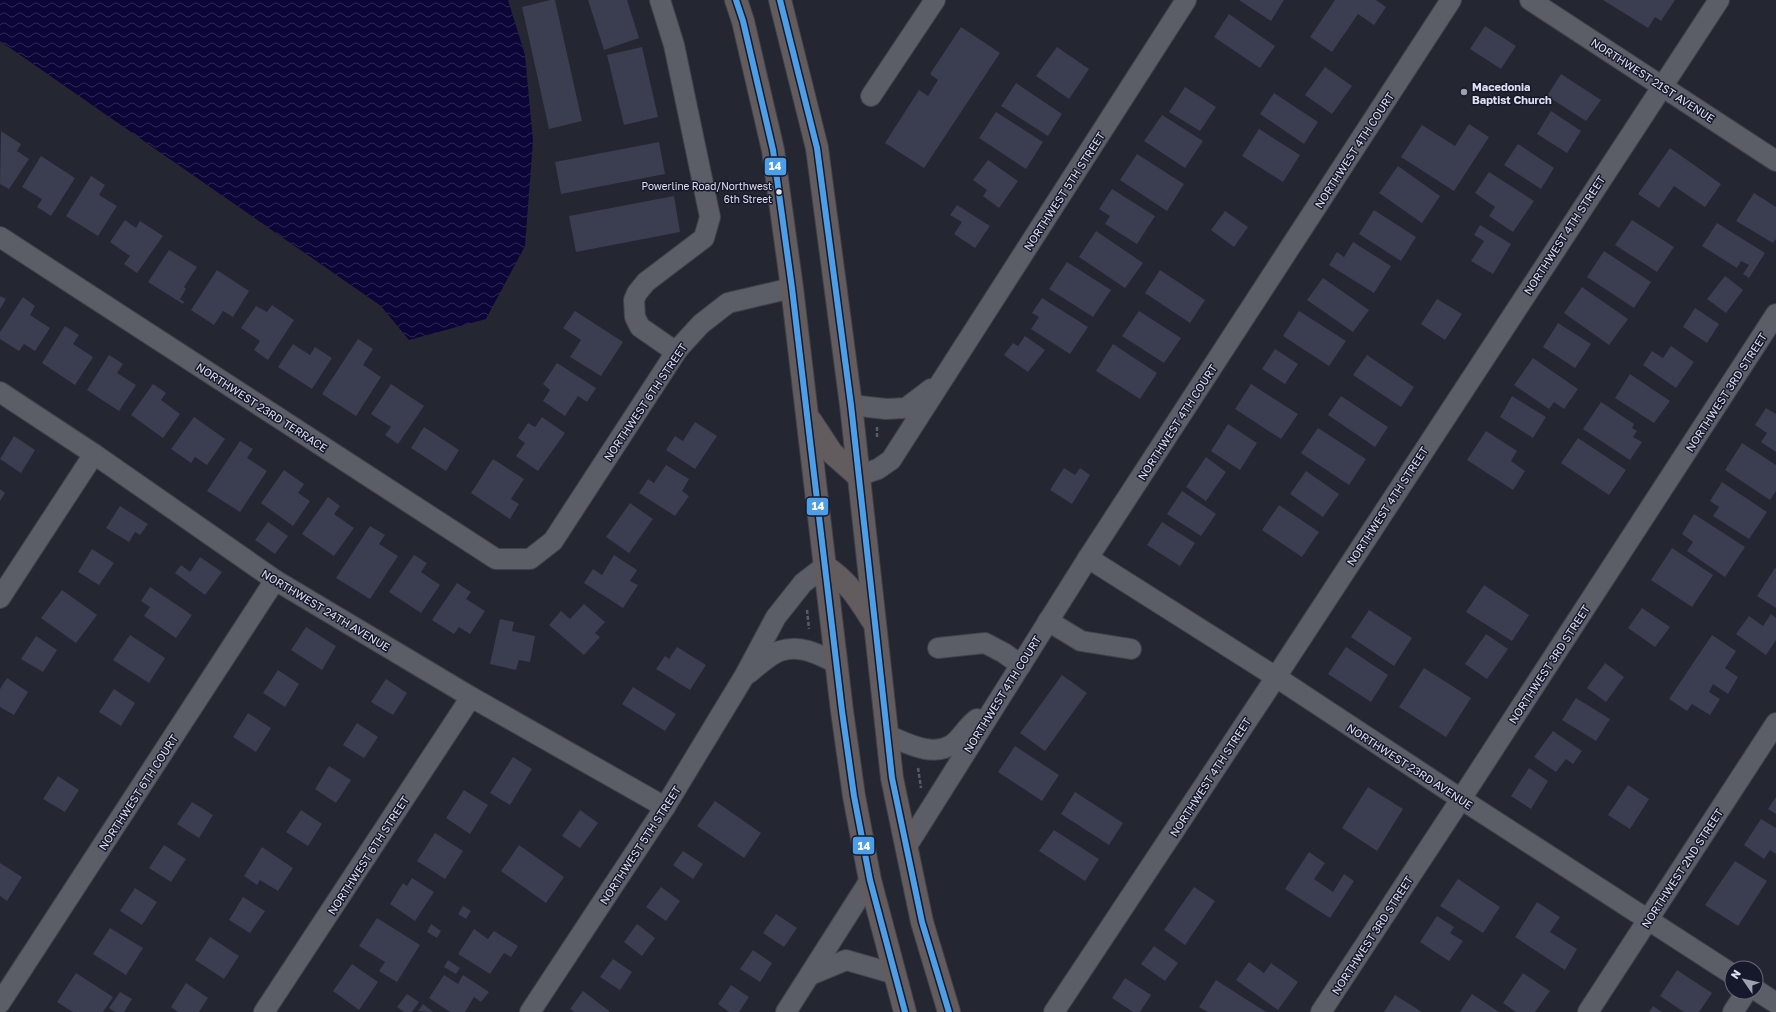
<svg xmlns="http://www.w3.org/2000/svg" width="1776" height="1012" font-family="'Golos Text',sans-serif">
<defs>
<pattern id="water-waves" width="16" height="10" patternUnits="userSpaceOnUse"><rect width="16" height="10" fill="#0c0538"/><path d="M0 5q4-4 8 0t8 0" fill="none" stroke="#2f2955"/></pattern>
</defs>
<rect width="100%" height="100%" fill="#242631"/>
<polygon fill="url(#water-waves)" points="0,0 508,0 525,55 533,141 525,246 486,319 409,340 381,306 0,41"/>
<g fill="#3b3d50">
<polygon points="550,0 555,0 582,121 549,129 522,7"/>
<polygon points="588,0 627,0 639,38 604,50"/>
<polygon points="1239,0 1284,0 1271,21"/>
<polygon points="1335,0 1376,0 1386,7 1374,25 1358,14 1332,52 1310,37"/>
<polygon points="1603,0 1675,0 1661,21 1655,17 1648,28"/>
<polygon points="1229,14 1275,46 1260,68 1214,37"/>
<polygon points="1485,26 1516,46 1501,69 1470,49"/>
<polygon points="961,27 1000,53 924,168 885,143 919,90 928,96 938,80 930,74"/>
<polygon points="642,47 658,117 624,125 607,55"/>
<polygon points="1057,47 1089,69 1069,99 1036,76"/>
<polygon points="1325,67 1352,86 1332,114 1305,95"/>
<polygon points="1561,74 1601,100 1586,121 1547,96"/>
<polygon points="1016,83 1062,114 1048,136 1001,106"/>
<polygon points="1185,87 1216,107 1200,131 1169,112"/>
<polygon points="1274,93 1318,122 1304,144 1260,114"/>
<polygon points="1551,111 1581,131 1567,153 1537,134"/>
<polygon points="996,112 1043,142 1026,169 979,138"/>
<polygon points="1162,115 1203,141 1185,168 1144,141"/>
<polygon points="1469,124 1489,137 1454,191 1401,157 1422,125 1455,146"/>
<polygon points="1259,129 1300,155 1283,182 1242,156"/>
<polygon points="1,131 21,144 17,151 29,159 9,189 0,184"/>
<polygon points="659,142 665,174 561,194 555,162"/>
<polygon points="1518,144 1554,168 1541,189 1504,165"/>
<polygon points="1670,148 1721,184 1705,207 1674,186 1659,208 1638,194"/>
<polygon points="1137,154 1184,184 1167,211 1120,180"/>
<polygon points="41,156 75,178 51,216 37,207 42,199 22,187"/>
<polygon points="988,160 1018,181 999,208 983,196 987,190 973,180"/>
<polygon points="1398,166 1440,196 1422,223 1379,193"/>
<polygon points="1489,172 1534,201 1513,232 1489,216 1495,207 1475,193"/>
<polygon points="91,176 105,185 99,195 117,206 98,236 66,216"/>
<polygon points="1112,189 1155,216 1137,244 1105,224 1110,216 1099,209"/>
<polygon points="1754,193 1776,207 1776,239 1773,243 1736,221"/>
<polygon points="674,196 680,232 576,252 569,216"/>
<polygon points="957,205 990,226 975,248 954,234 962,222 950,215"/>
<polygon points="1374,210 1416,237 1401,261 1359,234"/>
<polygon points="1225,211 1248,227 1234,247 1211,230"/>
<polygon points="125,220 136,228 140,221 163,236 137,273 124,264 130,256 110,242"/>
<polygon points="1632,220 1674,247 1657,272 1615,245"/>
<polygon points="1717,223 1765,253 1749,278 1743,274 1749,265 1741,261 1737,268 1702,246"/>
<polygon points="1480,225 1511,244 1493,274 1471,261 1484,241 1474,235"/>
<polygon points="1096,231 1143,263 1125,288 1079,257"/>
<polygon points="1353,242 1391,266 1374,293 1329,265 1337,252 1344,257"/>
<polygon points="169,250 197,267 184,287 186,289 180,299 184,302 183,304 148,282"/>
<polygon points="1604,251 1651,282 1634,308 1587,277"/>
<polygon points="1067,262 1111,290 1093,317 1049,289"/>
<polygon points="217,270 249,291 233,317 223,311 214,325 191,310"/>
<polygon points="1160,270 1205,300 1190,323 1145,293"/>
<polygon points="1725,276 1743,290 1726,313 1707,299"/>
<polygon points="1323,278 1369,310 1353,332 1307,300"/>
<polygon points="1582,287 1628,319 1609,345 1564,313"/>
<polygon points="0,296 6,299 0,309"/>
<polygon points="23,297 35,306 30,315 50,328 35,351 24,344 19,351 0,339 0,332"/>
<polygon points="1042,298 1088,327 1070,354 1031,329 1039,317 1032,313"/>
<polygon points="1437,299 1462,314 1445,340 1421,324"/>
<polygon points="272,305 294,320 268,360 254,350 260,341 241,328 256,306 267,312"/>
<polygon points="1695,308 1719,324 1707,343 1683,327"/>
<polygon points="575,311 623,342 601,376 570,357 581,340 563,328"/>
<polygon points="1139,311 1181,338 1164,363 1122,336"/>
<polygon points="1299,311 1346,341 1329,366 1283,336"/>
<polygon points="1558,323 1591,344 1575,368 1543,347"/>
<polygon points="65,326 79,335 73,344 93,357 75,385 42,363"/>
<polygon points="1025,336 1045,350 1028,372 1004,355 1013,343 1018,346"/>
<polygon points="358,339 373,349 363,365 381,377 356,416 322,394"/>
<polygon points="293,344 310,355 315,347 332,358 312,389 278,367"/>
<polygon points="1113,344 1157,373 1140,399 1096,371"/>
<polygon points="1671,346 1694,362 1676,388 1643,365 1652,351 1663,358"/>
<polygon points="1275,349 1298,364 1285,384 1262,369"/>
<polygon points="109,355 123,364 117,373 136,385 119,411 87,390"/>
<polygon points="1367,355 1414,387 1401,407 1353,375"/>
<polygon points="1533,358 1578,389 1564,409 1554,402 1549,409 1514,385"/>
<polygon points="557,363 596,388 587,402 578,396 565,416 543,401 550,390 543,384"/>
<polygon points="1630,374 1670,401 1654,423 1615,398"/>
<polygon points="153,384 166,393 161,400 180,414 163,438 131,415"/>
<polygon points="391,384 424,406 398,444 385,435 391,427 371,414"/>
<polygon points="1251,384 1298,414 1281,439 1235,409"/>
<polygon points="1341,396 1388,427 1375,447 1328,415"/>
<polygon points="1512,396 1546,417 1533,438 1500,417"/>
<polygon points="1601,402 1634,424 1632,428 1637,431 1633,437 1642,442 1630,460 1583,429"/>
<polygon points="1766,408 1776,414 1776,452 1761,442 1767,433 1755,425"/>
<polygon points="194,417 225,439 207,465 195,457 191,463 171,449"/>
<polygon points="542,417 565,433 538,471 516,456 525,443 518,438 528,423 535,427"/>
<polygon points="695,422 717,436 695,469 666,450 675,436 683,441"/>
<polygon points="1228,424 1257,443 1240,470 1211,451"/>
<polygon points="424,427 459,450 446,471 411,448"/>
<polygon points="1318,428 1366,459 1349,485 1301,453"/>
<polygon points="1486,431 1517,451 1511,461 1525,471 1513,490 1467,460"/>
<polygon points="14,436 35,450 21,473 0,459"/>
<polygon points="1578,438 1626,470 1609,495 1561,463"/>
<polygon points="240,441 253,449 247,458 267,471 240,512 207,491"/>
<polygon points="1742,443 1776,465 1776,491 1770,500 1725,470"/>
<polygon points="1206,457 1226,472 1206,501 1186,487"/>
<polygon points="493,459 524,479 511,499 519,504 510,519 471,493"/>
<polygon points="666,465 689,479 682,491 689,496 675,516 639,493 648,479 654,483"/>
<polygon points="1064,468 1075,475 1080,468 1090,475 1072,504 1050,490"/>
<polygon points="284,470 304,484 298,493 310,501 293,526 261,503"/>
<polygon points="1306,471 1339,494 1323,517 1290,494"/>
<polygon points="1722,482 1767,512 1749,539 1713,516 1719,507 1710,501"/>
<polygon points="0,489 5,493 0,501"/>
<polygon points="1182,491 1216,514 1201,536 1167,514"/>
<polygon points="328,497 340,506 334,514 354,528 334,556 302,534"/>
<polygon points="630,503 653,519 629,553 606,537"/>
<polygon points="1279,505 1319,532 1302,557 1262,530"/>
<polygon points="120,506 148,524 140,535 135,532 129,542 106,528"/>
<polygon points="1694,514 1745,547 1725,577 1687,551 1693,542 1682,534"/>
<polygon points="268,522 288,536 275,554 255,540"/>
<polygon points="1162,522 1195,543 1180,566 1147,545"/>
<polygon points="370,526 385,535 379,544 398,556 370,599 336,578"/>
<polygon points="1672,548 1713,575 1692,607 1651,580"/>
<polygon points="92,549 114,563 99,585 78,572"/>
<polygon points="414,555 427,563 421,572 440,585 421,613 389,592"/>
<polygon points="614,555 637,570 630,581 638,585 623,608 584,583 593,569 602,575"/>
<polygon points="200,557 222,572 205,595 175,573 181,565 190,572"/>
<polygon points="1775,568 1776,569 1776,608 1757,596"/>
<polygon points="457,583 471,592 466,599 485,611 470,634 459,627 454,634 432,620"/>
<polygon points="1484,585 1529,615 1512,641 1466,612"/>
<polygon points="150,587 192,615 176,638 144,616 150,607 141,601"/>
<polygon points="62,590 97,615 76,643 41,618"/>
<polygon points="584,604 605,622 595,633 600,637 584,655 549,625 561,611 570,619"/>
<polygon points="1642,608 1670,627 1655,647 1628,628"/>
<polygon points="1369,610 1412,638 1394,666 1351,637"/>
<polygon points="1771,614 1776,618 1776,640 1766,655 1736,634 1749,616 1763,626"/>
<polygon points="500,619 514,622 512,631 535,636 530,662 519,660 516,670 490,664"/>
<polygon points="306,627 336,646 322,670 291,650"/>
<polygon points="1486,634 1508,649 1487,679 1465,664"/>
<polygon points="130,635 165,658 149,683 113,660"/>
<polygon points="1712,635 1736,651 1725,668 1738,677 1728,694 1713,684 1709,692 1720,699 1710,715 1692,704 1687,711 1669,699"/>
<polygon points="36,636 57,650 43,672 21,659"/>
<polygon points="677,647 706,665 690,690 656,669 665,656 669,659"/>
<polygon points="1346,647 1388,675 1371,702 1328,674"/>
<polygon points="1605,663 1624,677 1606,702 1587,688"/>
<polygon points="1424,668 1471,698 1446,737 1399,707"/>
<polygon points="278,670 299,684 285,707 263,693"/>
<polygon points="1062,675 1087,693 1045,751 1020,733"/>
<polygon points="7,678 28,692 14,715 0,707 0,689"/>
<polygon points="386,679 407,693 393,715 371,702"/>
<polygon points="633,687 676,714 665,731 622,704"/>
<polygon points="114,689 135,703 121,726 99,712"/>
<polygon points="1576,698 1610,719 1596,741 1562,720"/>
<polygon points="248,713 271,728 256,752 233,737"/>
<polygon points="357,723 378,737 364,758 343,745"/>
<polygon points="1553,731 1582,751 1573,764 1566,759 1556,772 1534,757"/>
<polygon points="1015,746 1059,775 1042,801 998,772"/>
<polygon points="513,757 532,769 510,805 490,793"/>
<polygon points="329,766 351,780 336,803 315,789"/>
<polygon points="1529,768 1548,781 1531,809 1511,796"/>
<polygon points="58,776 79,790 65,812 43,799"/>
<polygon points="1628,785 1649,799 1630,829 1608,815"/>
<polygon points="1368,787 1403,809 1377,851 1342,828"/>
<polygon points="464,790 488,805 470,834 446,818"/>
<polygon points="1075,792 1123,823 1109,845 1061,814"/>
<polygon points="1776,797 1776,814 1768,809"/>
<polygon points="715,801 761,833 744,858 697,826"/>
<polygon points="192,802 213,815 199,838 177,824"/>
<polygon points="301,810 322,824 308,846 286,832"/>
<polygon points="580,810 598,823 580,848 562,836"/>
<polygon points="1761,819 1776,828 1776,854 1770,850 1764,859 1744,845"/>
<polygon points="1054,830 1099,859 1085,881 1039,851"/>
<polygon points="435,833 463,851 445,879 417,861"/>
<polygon points="164,845 186,859 171,882 149,868"/>
<polygon points="519,845 564,877 546,903 501,871"/>
<polygon points="262,847 293,868 278,891 260,880 257,885 244,876"/>
<polygon points="683,851 703,864 693,879 673,865"/>
<polygon points="1309,852 1325,863 1314,879 1333,892 1344,874 1354,881 1330,918 1285,889"/>
<polygon points="1735,861 1767,881 1738,926 1705,905"/>
<polygon points="0,863 22,877 7,901 0,896"/>
<polygon points="412,878 434,892 415,921 390,904 403,883 407,886"/>
<polygon points="1458,879 1500,907 1483,933 1440,906"/>
<polygon points="661,887 680,901 666,921 646,907"/>
<polygon points="1194,887 1215,901 1185,945 1164,930"/>
<polygon points="135,888 157,902 142,925 120,911"/>
<polygon points="243,897 265,911 250,933 229,920"/>
<polygon points="1537,902 1560,917 1550,932 1577,949 1565,970 1515,937"/>
<polygon points="463,906 471,911 466,919 458,914"/>
<polygon points="776,914 797,928 784,947 763,933"/>
<polygon points="1437,916 1454,927 1450,933 1463,941 1449,961 1420,942"/>
<polygon points="377,918 420,945 397,982 379,971 385,962 359,946"/>
<polygon points="431,924 441,931 437,938 427,932"/>
<polygon points="637,924 655,938 642,956 624,942"/>
<polygon points="110,928 143,948 126,975 93,954"/>
<polygon points="474,929 488,939 494,931 518,946 511,957 504,953 490,974 458,954"/>
<polygon points="210,937 239,956 224,979 195,960"/>
<polygon points="1154,946 1178,963 1165,981 1141,964"/>
<polygon points="753,950 772,963 760,982 740,969"/>
<polygon points="613,959 632,972 620,990 600,977"/>
<polygon points="448,960 460,968 456,974 444,967"/>
<polygon points="1249,962 1264,973 1271,963 1298,982 1278,1010 1236,980"/>
<polygon points="352,964 378,982 359,1010 333,991"/>
<polygon points="1677,970 1712,993 1699,1012 1684,1012 1660,996"/>
<polygon points="76,973 113,997 103,1012 73,1012 57,1002"/>
<polygon points="1523,973 1550,991 1535,1012 1516,1012 1503,1003"/>
<polygon points="444,975 458,984 463,975 489,992 481,1002 474,997 465,1012 450,1012 429,998"/>
<polygon points="1125,978 1151,995 1140,1012 1133,1012 1112,998"/>
<polygon points="1216,980 1266,1012 1208,1012 1199,1007"/>
<polygon points="186,983 208,998 199,1012 178,1012 171,1007"/>
<polygon points="731,985 749,997 739,1012 729,1012 718,1004"/>
<polygon points="583,991 609,1011 609,1012 574,1012 570,1009"/>
<polygon points="120,992 132,999 124,1012 115,1012 109,1008"/>
<polygon points="407,994 419,1002 412,1012 404,1012 397,1007"/>
<polygon points="1472,994 1499,1012 1460,1012"/>
<polygon points="1395,995 1422,1012 1384,1012"/>
<polygon points="423,1004 433,1012 418,1011"/>
<polygon points="1653,1006 1662,1012 1649,1012"/>
</g>
<g fill="none" stroke-linecap="round" stroke-linejoin="round">
<g stroke="#41424b" stroke-width="22">
<g id="minor">
<polyline points="660,0 674,45 710,217 704,238 646,282 637,293 634,300 635,317 640,327 676,352"/>
<polyline points="1530,0 1776,161"/>
<polyline points="871,96 935,0"/>
<polyline points="0,237 496,559 530,559 553,541 678,349 701,324 728,303 792,288"/>
<polyline points="0,392 94,454 275,580 471,697 665,807"/>
<polyline points="851,405 886,409 906,408 931,389"/>
<polyline points="858,476 878,469 891,460 1186,0"/>
<polyline points="1088,558 1276,677 1461,799 1732,974"/>
<polyline points="0,598 94,454"/>
<polyline points="1048,621 1081,641 1131,649"/>
<polyline points="938,648 985,643 1004,653 1021,665"/>
<path d="M749,673C758,666 769,655 780,651C800,644 818,654 836,663"/>
<path d="M887,735C907,743 932,758 953,744C962,737 968,725 977,719"/>
<polyline points="907,846 1088,558 1451,0"/>
<polyline points="810,975 846,960 895,974"/>
<polyline points="1756,990 1776,1003"/>
<polyline points="0,1003 275,580"/>
<polyline points="264,1012 471,697"/>
<polyline points="530,1012 665,807 745,675 776,617 803,583 825,566"/>
<polyline points="786,1012 870,880"/>
<polyline points="1054,1012 1276,677 1719,0"/>
<polyline points="1321,1012 1461,799 1776,314"/>
<polyline points="1588,1012 1776,723"/>
<polyline points="1733,1012 1746,992"/>
</g>
</g>
<g stroke="#41424b" stroke-width="24">
<g id="major">
<polyline points="736,0 743,21 773,150 792,288 842,711 854,796 870,880 905,1012"/>
<polyline points="780,0 817,148 851,405 892,778 922,922 949,1012"/>
<polyline points="811,421 832,453 858,476"/>
<path d="M825,566C849,583 857,596 872,620"/>
</g>
</g>
<g stroke="#5b5d65" stroke-width="2.5" stroke-dasharray="4 2" stroke-linecap="butt">
<polyline points="877,427 877,438"/>
<polyline points="807,610 809,629"/>
<polyline points="918,768 921,788"/>
</g>
<use href="#minor" stroke="#5b5d67" stroke-width="20"/>
<use href="#major" stroke="#625c5f" stroke-width="22"/>
<g stroke="#16182c" stroke-width="9">
<g id="bus-1">
<polyline points="736,0 743,21 773,150 792,288 842,711 854,796 870,880 905,1012"/>
<polyline points="780,0 817,148 851,405 892,778 922,922 949,1012"/>
</g>
</g>
<use href="#bus-1" stroke="#4d9ee5" stroke-width="6"/>
</g>
<circle fill="#9ea0ac" stroke="#16182c" stroke-width="1.5" cx="1464" cy="92" r="4"/>
<circle fill="#dfe1ef" stroke="#16182c" stroke-width="1.5" cx="779" cy="192" r="3.5"/>
<g text-anchor="middle" dominant-baseline="central" stroke-width="3" stroke-linejoin="round" paint-order="stroke">
<g font-size="10" fill="#dfe1ef" stroke="#16182c" text-anchor="end">
<text x="772" y="186">Powerline Road/Northwest<tspan x="772" dy="13">6th Street</tspan></text>
</g>
<g font-size="11" fill="#dfe1ef" stroke="#16182c">
<text transform="translate(1653 80) rotate(33)">NORTHWEST 21ST AVENUE</text>
<text transform="translate(1354 150) rotate(-57)">NORTHWEST 4TH COURT</text>
<text transform="translate(1064 191) rotate(-57)">NORTHWEST 5TH STREET</text>
<text transform="translate(1564 235) rotate(-57)">NORTHWEST 4TH STREET</text>
<text transform="translate(1726 392) rotate(-57)">NORTHWEST 3RD STREET</text>
<text transform="translate(645 402) rotate(-56)">NORTHWEST 6TH STREET</text>
<text transform="translate(262 407) rotate(33)">NORTHWEST 23RD TERRACE</text>
<text transform="translate(1177 422) rotate(-57)">NORTHWEST 4TH COURT</text>
<text transform="translate(1387 506) rotate(-57)">NORTHWEST 4TH STREET</text>
<text transform="translate(326 610) rotate(31)">NORTHWEST 24TH AVENUE</text>
<text transform="translate(1549 664) rotate(-57)">NORTHWEST 3RD STREET</text>
<text transform="translate(1002 694) rotate(-58)">NORTHWEST 4TH COURT</text>
<text transform="translate(1410 766) rotate(33)">NORTHWEST 23RD AVENUE</text>
<text transform="translate(1210 777) rotate(-57)">NORTHWEST 4TH STREET</text>
<text transform="translate(138 792) rotate(-57)">NORTHWEST 6TH COURT</text>
<text transform="translate(640 845) rotate(-57)">NORTHWEST 5TH STREET</text>
<text transform="translate(368 855) rotate(-57)">NORTHWEST 6TH STREET</text>
<text transform="translate(1682 868) rotate(-57)">NORTHWEST 2ND STREET</text>
<text transform="translate(1372 935) rotate(-57)">NORTHWEST 3RD STREET</text>
</g>
<g font-size="11" font-weight="bold" fill="#dfe1ef" stroke="#16182c" text-anchor="start">
<text x="1472" y="86">Macedonia<tspan x="1472" dy="13">Baptist Church</tspan></text>
</g>
</g>
<g stroke="#16182c" stroke-width="1.5">
<rect x="764" y="157" width="23" height="19" rx="4" fill="#4d9ee5"/>
<rect x="806" y="497" width="23" height="19" rx="4" fill="#4d9ee5"/>
<rect x="852" y="836" width="23" height="19" rx="4" fill="#4d9ee5"/>
</g>
<g font-size="11" text-anchor="middle" font-weight="bold" fill="#fff">
<text x="775" y="170">14</text>
<text x="818" y="510">14</text>
<text x="864" y="850">14</text>
</g>
<g transform="translate(1744 980) rotate(304)"><circle r="19" fill="#16182c" stroke="#66687a"/>
<path d="M0-3L7 15L0 10L-7 15Z" fill="#9ea0ac"/>
<text y="-6" font-size="11" font-weight="bold" text-anchor="middle" fill="#dfe1ef">N</text>
</g>
</svg>
